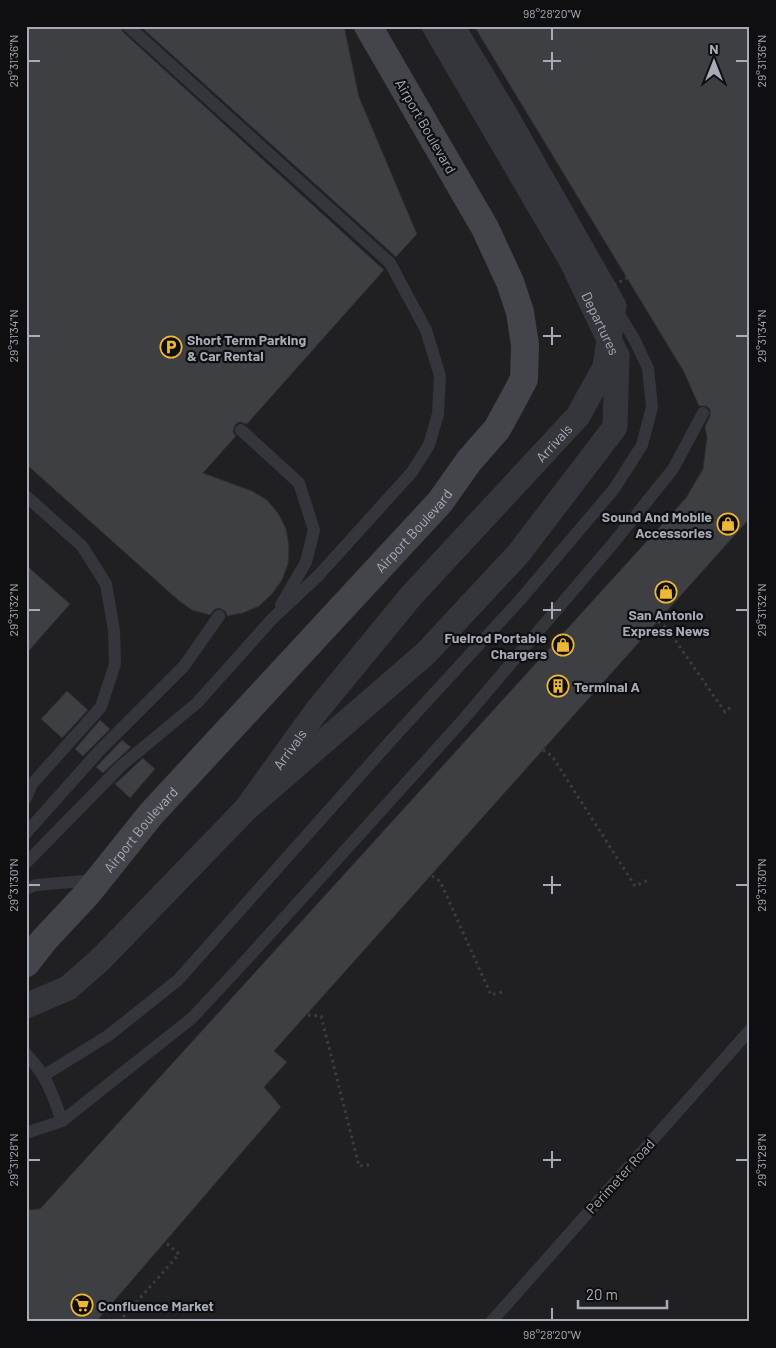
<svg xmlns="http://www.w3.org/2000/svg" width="776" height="1348" font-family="Barlow,sans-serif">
<rect width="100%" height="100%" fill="#141416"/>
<rect fill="#202023" x="26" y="26" width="724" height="1296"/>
<g fill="#3e3f43" stroke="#2e2e32">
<polygon points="26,26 120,26 123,32 384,270 247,424 239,422 235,425 233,432 236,436 203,473 252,491 267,500 278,513 286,529 289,546 288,564 282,580 272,594 259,606 243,613 227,616 226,612 220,608 215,609 210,615 192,610 178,600 26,464"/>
<polygon points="140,26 344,26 359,97 417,234 396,257"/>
<polygon points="474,26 750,26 750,518 274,1051 287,1062 264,1087 281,1107 96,1322 26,1322 26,1210 40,1209 686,498 703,469 707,437 705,427 710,416 710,409 706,406 699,406 684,372"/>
<polygon points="26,565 70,604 26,654"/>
<polygon points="67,691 88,710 62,738 41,719"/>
<polygon points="100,720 110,729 83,756 75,749"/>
<polygon points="122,740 131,747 103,773 96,767"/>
<polygon points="143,758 155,769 130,798 115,784"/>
</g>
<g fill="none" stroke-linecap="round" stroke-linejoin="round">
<g stroke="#3b3d42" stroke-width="3" stroke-dasharray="2.5 4" stroke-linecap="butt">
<polyline points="658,622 666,627 725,712 732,706"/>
<polyline points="543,750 552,756 635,886 648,880"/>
<polyline points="432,876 440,881 491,995 505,991"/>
<polyline points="308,1015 321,1016 359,1166 369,1165"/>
<polyline points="119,1322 179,1254 165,1242"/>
</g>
<g stroke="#35363b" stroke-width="12">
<polyline points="241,430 299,483 314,530 306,562 281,605"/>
<polyline points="26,496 82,546 106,584 114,630 115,664 101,707 32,784 26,798"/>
<polyline points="26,833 100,750 184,666 219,616"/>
<polyline points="26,863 122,765 197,703 273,618 318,576 412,472 429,445 438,414 440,376 426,330 390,263 128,26"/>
<polyline points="26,889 36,885 95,880"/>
<path d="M26,1054C47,1076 52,1093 62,1121"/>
<polyline points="43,1076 109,1035 178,980 394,737 520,600 614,489 642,445 652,407 648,368 634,339 616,309"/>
<polyline points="26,1133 62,1121 192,1018 247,959 462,721 615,541 673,469 703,413"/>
<polyline points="491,1322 750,1030"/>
</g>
<g stroke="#35363b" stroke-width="25">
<path id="s1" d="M246,809L315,713L411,596L578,416L605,367L614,306L505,114L452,26"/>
<polyline points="26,1006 68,988 101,959 246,809 426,653 519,553 615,427 617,356"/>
</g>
<path stroke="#43454b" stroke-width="28" id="s2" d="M26,963L44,940L87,894L151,814L440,502L469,461L497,429L514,398L524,379L525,345L520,312L510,282L485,228L368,26"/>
<polyline stroke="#3b3d42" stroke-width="3" stroke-dasharray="2.5 4" stroke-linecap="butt" points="614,285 627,278"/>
<path stroke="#35363b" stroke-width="25" id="s3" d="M434,26L571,260L617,356"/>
</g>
<path fill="none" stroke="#a6abb6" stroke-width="2" d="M552,28V40M552,52V70M28,61H40M543,61H561M736,61H748M552,327V345M28,336H40M543,336H561M736,336H748M552,602V619M28,610H40M543,610H561M736,610H748M552,876V894M28,885H40M543,885H561M736,885H748M552,1151V1168M28,1160H40M543,1160H561M736,1160H748M552,1308V1320"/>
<defs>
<g id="parking-ring" transform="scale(1.125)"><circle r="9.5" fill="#0f0f11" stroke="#eeb734" stroke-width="1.5"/><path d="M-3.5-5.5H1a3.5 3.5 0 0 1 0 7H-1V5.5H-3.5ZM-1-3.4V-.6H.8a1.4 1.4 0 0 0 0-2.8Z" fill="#eeb734"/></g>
<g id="shop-ring" transform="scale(1.125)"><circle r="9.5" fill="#0f0f11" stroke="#eeb734" stroke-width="1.5"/><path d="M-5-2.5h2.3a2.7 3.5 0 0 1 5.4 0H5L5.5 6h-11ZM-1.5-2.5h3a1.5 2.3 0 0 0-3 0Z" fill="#eeb734"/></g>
<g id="building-ring" transform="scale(1.125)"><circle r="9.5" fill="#0f0f11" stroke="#eeb734" stroke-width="1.5"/><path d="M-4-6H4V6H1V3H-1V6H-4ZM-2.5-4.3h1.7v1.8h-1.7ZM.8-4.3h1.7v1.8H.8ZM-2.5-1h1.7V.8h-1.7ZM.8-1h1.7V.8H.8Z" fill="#eeb734"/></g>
<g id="supermarket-ring" transform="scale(1.125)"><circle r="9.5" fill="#0f0f11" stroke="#eeb734" stroke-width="1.5"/><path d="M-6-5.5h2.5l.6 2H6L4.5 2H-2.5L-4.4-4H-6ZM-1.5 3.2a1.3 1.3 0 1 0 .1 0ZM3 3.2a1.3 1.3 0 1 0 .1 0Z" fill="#eeb734"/></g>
</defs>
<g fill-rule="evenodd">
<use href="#parking-ring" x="171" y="347"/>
<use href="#shop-ring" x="728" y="524"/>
<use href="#shop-ring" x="666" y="592"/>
<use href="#shop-ring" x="563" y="645"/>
<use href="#building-ring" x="558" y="686"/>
<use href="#supermarket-ring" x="82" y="1305"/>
</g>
<g text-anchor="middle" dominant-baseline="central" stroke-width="4.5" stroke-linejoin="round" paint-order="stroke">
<g font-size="14" fill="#a6abb6" stroke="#0f0f11">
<text transform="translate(426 126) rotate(60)">Airport Boulevard</text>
<text stroke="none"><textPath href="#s3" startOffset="341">Departures</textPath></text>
<text stroke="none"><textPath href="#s1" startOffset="479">Arrivals</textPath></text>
<text stroke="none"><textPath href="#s2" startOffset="581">Airport Boulevard</textPath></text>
<text stroke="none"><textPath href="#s1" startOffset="74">Arrivals</textPath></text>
<text stroke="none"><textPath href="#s2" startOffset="176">Airport Boulevard</textPath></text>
<text transform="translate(620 1176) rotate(-48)">Perimeter Road</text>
</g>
<g font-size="14" font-weight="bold" fill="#a6abb6" stroke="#0f0f11" text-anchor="start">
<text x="187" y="339">Short Term Parking<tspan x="187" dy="16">&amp; Car Rental</tspan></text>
<text x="712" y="516" text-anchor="end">Sound And Mobile<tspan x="712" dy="16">Accessories</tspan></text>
<text x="666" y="614" text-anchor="middle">San Antonio<tspan x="666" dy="16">Express News</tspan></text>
<text x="547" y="637" text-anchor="end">Fuelrod Portable<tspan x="547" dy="16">Chargers</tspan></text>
<text x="574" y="686">Terminal A</text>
<text x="98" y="1305">Confluence Market</text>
</g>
</g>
<rect width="776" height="1348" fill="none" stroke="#0f0f11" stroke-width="55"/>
<g transform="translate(714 62)" stroke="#0f0f11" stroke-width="4" paint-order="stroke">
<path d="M0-4L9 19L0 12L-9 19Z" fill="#a6abb6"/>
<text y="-8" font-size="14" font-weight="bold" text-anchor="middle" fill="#a6abb6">N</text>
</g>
<path d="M578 1300v8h89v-8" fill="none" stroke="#a6abb6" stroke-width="2.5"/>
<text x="586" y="1300" font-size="15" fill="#a6abb6" stroke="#0f0f11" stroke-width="4" paint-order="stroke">20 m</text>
<rect x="28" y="28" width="720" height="1292" fill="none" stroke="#a6abb6" stroke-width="2"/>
<g font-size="12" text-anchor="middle" fill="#a6abb6">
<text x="552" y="18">98°28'20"W</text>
<text transform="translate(14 61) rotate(-90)" y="4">29°31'36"N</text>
<text transform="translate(762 61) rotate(-90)" y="4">29°31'36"N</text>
<text transform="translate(14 336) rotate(-90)" y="4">29°31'34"N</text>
<text transform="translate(762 336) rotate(-90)" y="4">29°31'34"N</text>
<text transform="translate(14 610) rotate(-90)" y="4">29°31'32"N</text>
<text transform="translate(762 610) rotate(-90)" y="4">29°31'32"N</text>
<text transform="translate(14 885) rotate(-90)" y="4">29°31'30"N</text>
<text transform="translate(762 885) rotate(-90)" y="4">29°31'30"N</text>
<text transform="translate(14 1160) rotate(-90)" y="4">29°31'28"N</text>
<text transform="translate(762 1160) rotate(-90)" y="4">29°31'28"N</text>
<text x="552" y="1339">98°28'20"W</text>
</g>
</svg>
